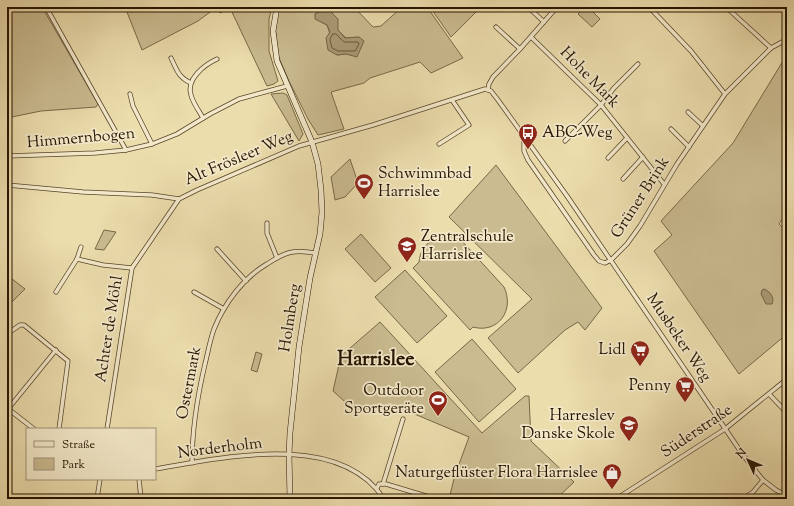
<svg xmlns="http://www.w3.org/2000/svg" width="794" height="506" font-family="'Sorts Mill Goudy',serif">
<rect width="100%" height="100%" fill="#ecddad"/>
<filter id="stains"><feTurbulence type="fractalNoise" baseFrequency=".005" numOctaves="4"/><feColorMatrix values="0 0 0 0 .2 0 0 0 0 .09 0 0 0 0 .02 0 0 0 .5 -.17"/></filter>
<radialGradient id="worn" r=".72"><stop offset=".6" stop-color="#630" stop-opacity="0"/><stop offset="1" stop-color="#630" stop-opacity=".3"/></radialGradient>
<g fill="#cabb90" stroke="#786848" fill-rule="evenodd">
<polygon points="7,7 42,7 98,104 96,107 41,111 7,118"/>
<polygon points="125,7 272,7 269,19 269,51 278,81 274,84 267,86 230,8 220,13 217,7 198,21 142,50"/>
<path d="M279,7H354L373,27L381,26L402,7H427L463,58L431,73L420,62L370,78L364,83L331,92L344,129L318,135L308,119L289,81L277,53L275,22ZM327,8L338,30L346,38L359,37L346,54L337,55L327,25L316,19L315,14Z"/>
<polygon points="430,7 481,7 451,37"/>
<polygon points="588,7 600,19 592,27 578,14 584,8"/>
<polygon points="783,61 787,65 787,212 779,224 787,232 787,334 739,374 654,251 672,235 661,221 733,143"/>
<polygon points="283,93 287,95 303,134 299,141 271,94"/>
<polygon points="350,159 358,183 345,197 335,200 331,177"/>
<polygon points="496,165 602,308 585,330 578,322 565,330 518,373 488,338 532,299 449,217"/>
<polygon points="104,230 116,232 104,250 95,249"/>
<polygon points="361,234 391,268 375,282 345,249"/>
<path d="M450,236L461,240L504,287C515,310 498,334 473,327L470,330L413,268L419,262C421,243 433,238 450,236Z"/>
<polygon points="405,270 447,316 417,343 375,297"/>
<polygon points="7,275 25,289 7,307"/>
<polygon points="380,322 482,433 525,396 529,396 531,441 574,482 556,499 449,499 455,475 469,437 398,407 353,409 333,391 341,356"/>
<polygon points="472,339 516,389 479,422 435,372"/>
<polygon points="256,352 262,354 257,372 251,370"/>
</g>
<g fill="#a99973" stroke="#756445">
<polygon points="327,8 338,19 338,30 345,38 359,37 364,41 357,57 346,54 337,55 328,50 326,38 330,32 327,25 315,19 315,14"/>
<path d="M764,289C770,291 775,298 772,304H766L761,294L762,290Z"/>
</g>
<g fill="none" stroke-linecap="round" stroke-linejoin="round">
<polygon stroke="#68563a" stroke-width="1" points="333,34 336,34 344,42 358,42 359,44 355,51 338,51 332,48 330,40"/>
<g stroke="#58462c" stroke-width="5">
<g id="street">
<polyline points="46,7 126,150"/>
<polyline points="528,7 544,22"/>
<polyline points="649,7 691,51 725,94"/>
<polyline points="726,7 771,48"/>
<polyline points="496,27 520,49"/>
<polyline points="531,37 601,105 664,184"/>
<path d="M171,58C177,70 178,77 191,83"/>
<polyline points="488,90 489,84 493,77 520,49 557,7"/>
<polyline points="130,94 133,106 152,144"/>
<polyline points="688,112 703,126"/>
<path d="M203,118C199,111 193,103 191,95C186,79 204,65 217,59"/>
<polyline points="671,129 689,147"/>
<polyline points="524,137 524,151 528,160 594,255 599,261 605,263 611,260 627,244 640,226 677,164 725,94 771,48 782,42 787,43"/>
<polyline points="565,141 601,105 614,88 638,64"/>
<polyline points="439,144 469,125 452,100"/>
<polyline points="7,156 95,153 126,150 152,144 177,134 210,114 239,99 287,86"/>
<polyline points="608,158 627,138"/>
<polyline points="623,179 643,157"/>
<polyline points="7,185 83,192 152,195 179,199"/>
<polyline points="267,223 267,233 277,258"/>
<polyline points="217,249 246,281"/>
<polyline points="77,259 103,265 132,268"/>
<polyline points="56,292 77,259 81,247"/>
<polyline points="194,292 224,309"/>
<polyline points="7,334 20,325 24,325 68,361 59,429"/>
<polyline points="769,394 787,413"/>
<polyline points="7,408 34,429"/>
<polyline points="8,409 56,350"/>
<polyline points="107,429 132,268 179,199 197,190 299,146 373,125 485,89 491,91 498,100 567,196 743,455 763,480 776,490 787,496"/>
<path d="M192,463C192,429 197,398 205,364C208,352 210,340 214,329C224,304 243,278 267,264C285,252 294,249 315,253"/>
<path d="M155,469C222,458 339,430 384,499"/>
<polyline points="139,479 141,499"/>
<polyline points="383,484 403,419"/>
<polyline points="377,488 379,484 386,484 436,499"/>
<polyline points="97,499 100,479"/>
<polyline points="616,499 725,429 787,379"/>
<polyline points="743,499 753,492 763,480"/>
</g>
</g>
<g stroke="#261401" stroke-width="6">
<polyline id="secondary" points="277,7 273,31 277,61 312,142 318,164 321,190 322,212 320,234 310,278 299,347 290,433 289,454 290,499"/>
</g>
<use href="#street" stroke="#f3e9ca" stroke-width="3.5"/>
<use href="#secondary" stroke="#f3e9ca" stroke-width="5"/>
</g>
<defs>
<g id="bus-pin" transform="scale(1)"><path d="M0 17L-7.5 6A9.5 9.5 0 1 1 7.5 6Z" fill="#8f2418" stroke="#f3e9ca"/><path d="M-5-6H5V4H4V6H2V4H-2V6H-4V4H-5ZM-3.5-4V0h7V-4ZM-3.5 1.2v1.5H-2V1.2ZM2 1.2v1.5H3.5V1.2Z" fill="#fff"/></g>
<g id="stadium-pin" transform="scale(1)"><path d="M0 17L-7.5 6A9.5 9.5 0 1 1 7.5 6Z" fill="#8f2418" stroke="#f3e9ca"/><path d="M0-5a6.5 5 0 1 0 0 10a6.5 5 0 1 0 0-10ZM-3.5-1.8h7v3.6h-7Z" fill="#fff"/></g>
<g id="school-pin" transform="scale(1)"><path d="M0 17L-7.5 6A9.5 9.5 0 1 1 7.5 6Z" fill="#8f2418" stroke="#f3e9ca"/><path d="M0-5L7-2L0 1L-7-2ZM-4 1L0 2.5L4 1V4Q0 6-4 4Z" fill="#fff"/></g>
<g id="supermarket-pin" transform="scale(1)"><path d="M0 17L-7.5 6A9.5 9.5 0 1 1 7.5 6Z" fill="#8f2418" stroke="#f3e9ca"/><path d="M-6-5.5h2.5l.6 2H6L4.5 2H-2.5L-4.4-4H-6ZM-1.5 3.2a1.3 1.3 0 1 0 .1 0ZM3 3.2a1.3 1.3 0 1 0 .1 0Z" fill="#fff"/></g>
<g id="shop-pin" transform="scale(1)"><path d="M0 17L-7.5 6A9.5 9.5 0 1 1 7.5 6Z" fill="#8f2418" stroke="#f3e9ca"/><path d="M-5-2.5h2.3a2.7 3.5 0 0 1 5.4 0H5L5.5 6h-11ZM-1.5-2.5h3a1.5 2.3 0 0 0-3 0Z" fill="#fff"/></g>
</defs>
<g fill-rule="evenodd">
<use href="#bus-pin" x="528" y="133"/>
<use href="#stadium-pin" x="364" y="183"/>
<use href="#school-pin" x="407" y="246"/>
<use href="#supermarket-pin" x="640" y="350"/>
<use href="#supermarket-pin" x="685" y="386"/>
<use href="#stadium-pin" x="438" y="400"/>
<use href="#school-pin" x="629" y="425"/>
<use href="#shop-pin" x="612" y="473"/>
</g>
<g text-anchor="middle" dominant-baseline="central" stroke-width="3.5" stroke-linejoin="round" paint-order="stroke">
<g font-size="16" fill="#261401" stroke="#f3e9ca">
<text transform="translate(589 78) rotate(46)">Hohe Mark</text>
<text transform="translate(81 139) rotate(-5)">Himmernbogen</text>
<text transform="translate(239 159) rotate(-23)">Alt Frösleer Weg</text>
<text transform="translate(641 198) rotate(-57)">Grüner Brink</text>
<text transform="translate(291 318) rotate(-81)">Holmberg</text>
<text transform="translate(110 329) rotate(-81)">Achter de Möhl</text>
<text transform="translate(678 338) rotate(56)">Musbeker Weg</text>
<text transform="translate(190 383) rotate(-79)">Ostermark</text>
<text transform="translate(697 432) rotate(-34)">Süderstraße</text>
<text transform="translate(220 449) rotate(-7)">Norderholm</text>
</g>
<g font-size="16" fill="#261401" stroke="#f3e9ca" text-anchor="end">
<text x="542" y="133" text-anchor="start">ABC-Weg</text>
<text x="378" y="174" text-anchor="start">Schwimmbad<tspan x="378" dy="18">Harrislee</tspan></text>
<text x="421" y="237" text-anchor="start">Zentralschule<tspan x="421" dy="18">Harrislee</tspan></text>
<text x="626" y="350">Lidl</text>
<text x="671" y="386">Penny</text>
<text x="424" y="391">Outdoor<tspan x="424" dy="18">Sportgeräte</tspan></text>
<text x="615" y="416">Harreslev<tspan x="615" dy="18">Danske Skole</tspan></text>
<text x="598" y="473">Naturgeflüster Flora Harrislee</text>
</g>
<g font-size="20" font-weight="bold" fill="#261401" stroke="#f3e9ca">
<text x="376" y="360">Harrislee</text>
</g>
</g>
<rect width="794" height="506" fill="none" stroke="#ecddad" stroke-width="24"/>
<rect x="8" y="8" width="778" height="490" fill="none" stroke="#261401" stroke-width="2"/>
<rect x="12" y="12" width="770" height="482" fill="none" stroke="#261401"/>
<rect x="26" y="428" width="130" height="52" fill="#f3e9ca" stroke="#a1947a"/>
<rect x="34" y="441" width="20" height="6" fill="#f3e9ca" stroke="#a1947a"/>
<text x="62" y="448" font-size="12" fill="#261401">Straße</text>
<rect x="34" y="458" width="20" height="12" fill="#cabb90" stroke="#a1947a"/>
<text x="62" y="468" font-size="12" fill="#261401">Park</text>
<g transform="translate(748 460) rotate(314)" stroke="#f3e9ca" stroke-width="3" paint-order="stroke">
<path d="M0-3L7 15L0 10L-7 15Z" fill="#261401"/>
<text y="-6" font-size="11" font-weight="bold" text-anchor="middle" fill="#261401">N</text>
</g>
<rect width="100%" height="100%" filter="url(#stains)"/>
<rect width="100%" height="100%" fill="url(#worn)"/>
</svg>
